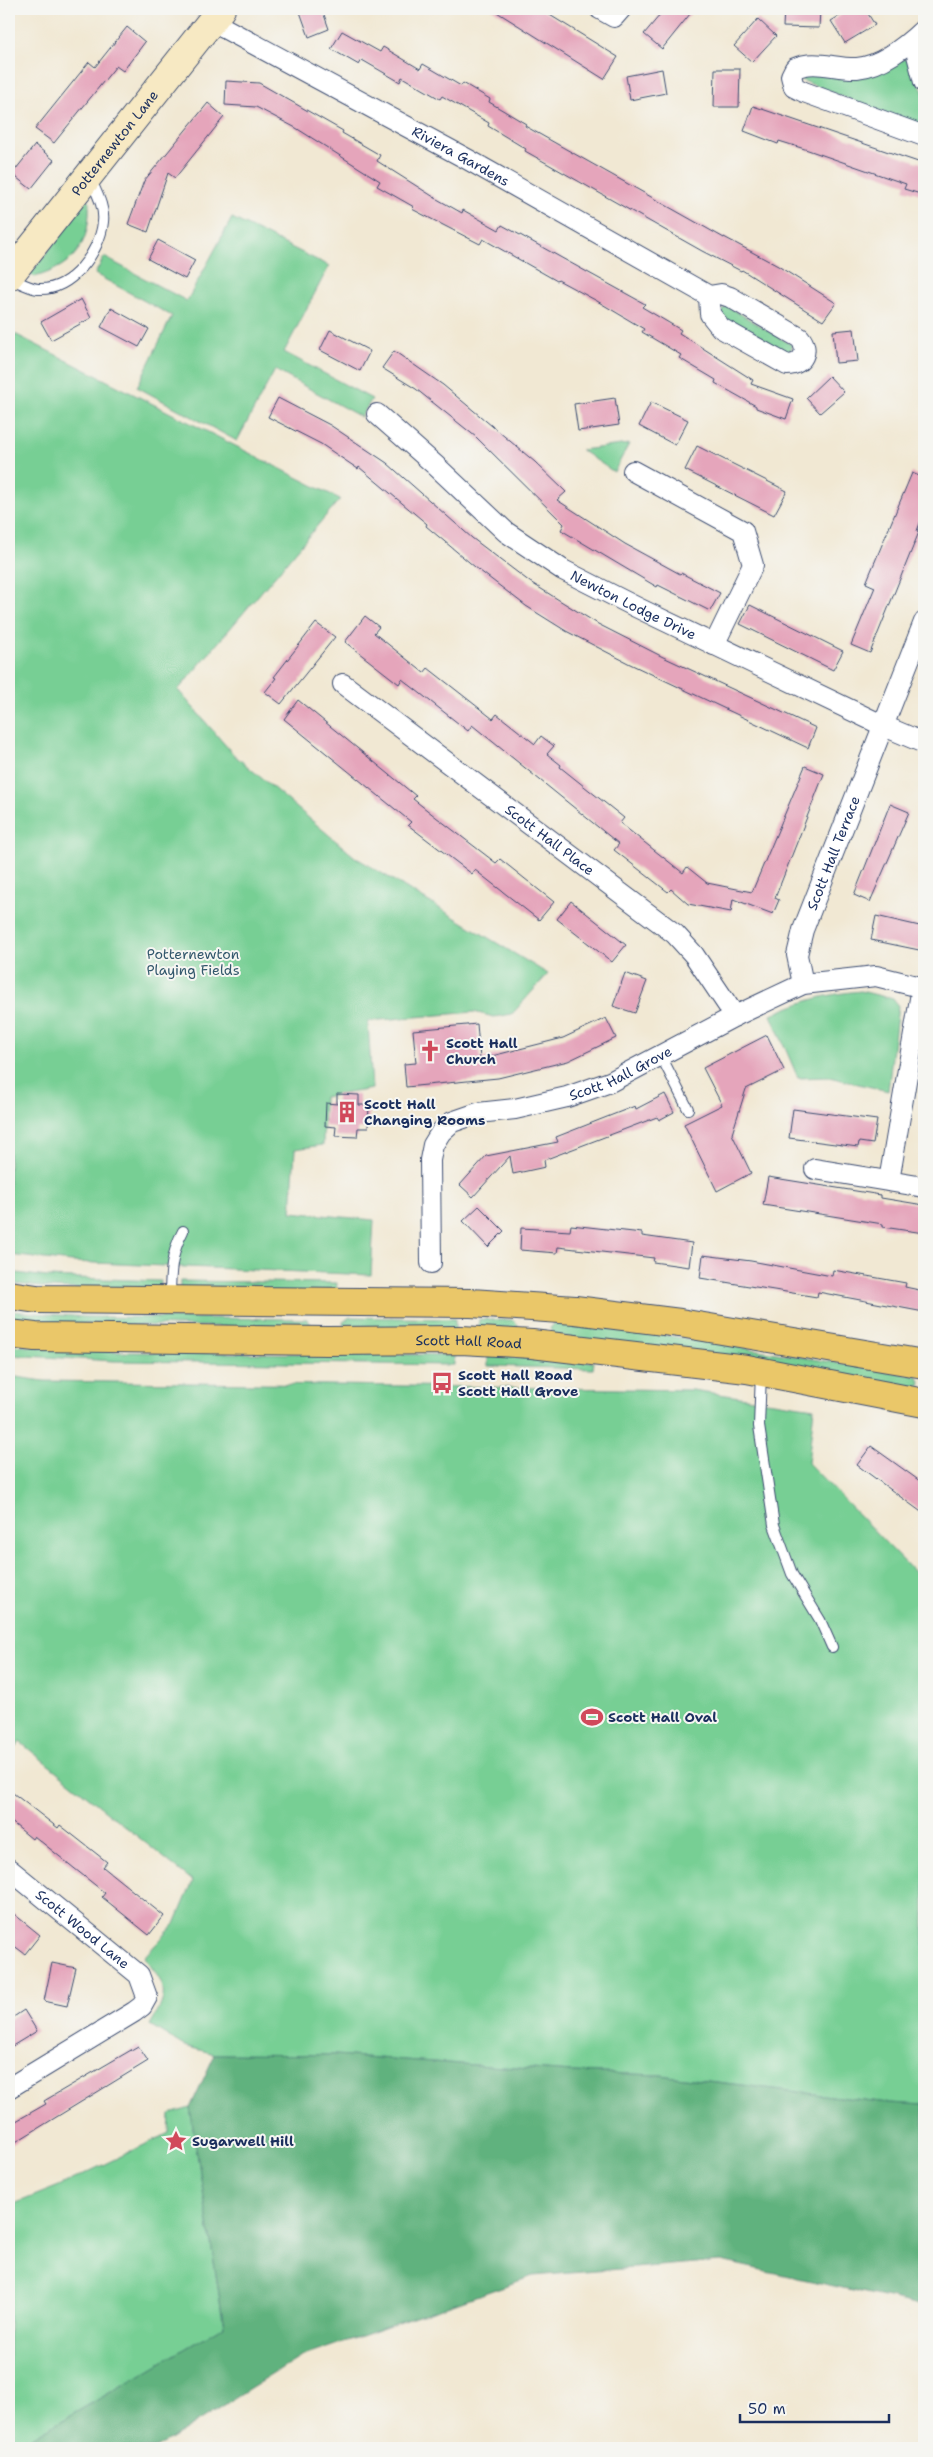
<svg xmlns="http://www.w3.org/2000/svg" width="933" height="2457" font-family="'Shantell Sans',sans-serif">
<rect width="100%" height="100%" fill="#f6f6f2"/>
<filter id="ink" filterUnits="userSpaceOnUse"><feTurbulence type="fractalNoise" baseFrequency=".02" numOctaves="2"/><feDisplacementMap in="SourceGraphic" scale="10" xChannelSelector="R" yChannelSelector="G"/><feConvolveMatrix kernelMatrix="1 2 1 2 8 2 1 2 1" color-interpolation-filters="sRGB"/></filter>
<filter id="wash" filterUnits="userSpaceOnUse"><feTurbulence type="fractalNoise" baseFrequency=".0096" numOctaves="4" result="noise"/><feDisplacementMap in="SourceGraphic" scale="20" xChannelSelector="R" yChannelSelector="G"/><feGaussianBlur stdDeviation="1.12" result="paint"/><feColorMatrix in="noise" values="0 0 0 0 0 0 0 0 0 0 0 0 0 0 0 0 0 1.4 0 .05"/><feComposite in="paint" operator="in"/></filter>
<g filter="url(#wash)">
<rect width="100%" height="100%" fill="#f1e8d3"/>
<g fill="#77cf94" stroke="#497f79">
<polygon points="907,59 924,93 924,130 799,79 806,71"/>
<path d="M87,199L89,200C91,243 76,265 35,277L31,275V273Z"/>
<polygon points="232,218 329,266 284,352 372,399 361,417 275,370 237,441 137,387 172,316 95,274 104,257 187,301"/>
<polygon points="727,306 792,345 791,350 784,354 730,324 721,312"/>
<polygon points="9,331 340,499 178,690 233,754 355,857 548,974 512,1014 494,1017 474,1012 368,1021 372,1089 324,1097 323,1145 295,1149 291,1212 374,1220 371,1275 72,1262 9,1255"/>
<polygon points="629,444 614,472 581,450"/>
<path d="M861,991L893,999L898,1006L888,1091L829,1077L798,1078L771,1015C802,1001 826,994 861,991Z"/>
<polygon points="9,1272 47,1277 161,1281 160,1292 49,1288 9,1283"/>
<polygon points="180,1281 337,1283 336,1293 180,1292"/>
<polygon points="9,1311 85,1317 307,1319 311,1324 310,1328 9,1323"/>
<polygon points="350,1317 455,1319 455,1332 346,1330 343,1322"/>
<polygon points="479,1319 513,1320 518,1325 517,1330 478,1332"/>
<polygon points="555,1323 652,1333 918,1376 921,1384 916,1388 553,1335 550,1328"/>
<polygon points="9,1345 114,1352 454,1355 454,1365 114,1361 9,1355"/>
<polygon points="488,1356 594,1362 593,1369 488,1366"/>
<path d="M9,1376L44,1381L692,1390L814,1408L808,1463L924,1582V2105L888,2103L660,2075L572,2072L335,2055L215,2054L184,2046L150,2025C171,1991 166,1987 144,1957L175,1924L193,1881L20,1742L9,1755Z"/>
<polygon points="190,2108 224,2326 15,2448 9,2448 9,2206 59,2186 169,2133 170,2114"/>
</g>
<polygon fill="#61b27e" stroke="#3e706e" points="215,2054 335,2055 572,2072 659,2075 888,2103 924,2105 924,2306 721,2261 533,2276 301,2357 156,2448 15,2448 224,2326 190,2108"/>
<g id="blocks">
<g fill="#e5a5bb">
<polygon points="299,9 322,9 329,29 309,37"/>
<polygon points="492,9 540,9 618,57 604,79"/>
<polygon points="665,9 694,9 662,49 644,34"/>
<polygon points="784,9 820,9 819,28 783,27"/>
<polygon points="851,9 865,9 875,25 845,43 831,21"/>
<polygon points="758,19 776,36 752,62 734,46"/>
<polygon points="127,27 145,42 123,71 116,66 54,143 35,129 89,62 95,67"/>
<polygon points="342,31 380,52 383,47 420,69 423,64 461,86 463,83 490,99 489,102 526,124 525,126 724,238 724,237 778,266 836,303 823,321 742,270 741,271 702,251 525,151 526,149 488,126 489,123 442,96 440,99 402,77 400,82 362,60 359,65 331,49"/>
<polygon points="662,69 666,93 630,100 626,76"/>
<polygon points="715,69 740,69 739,107 714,107"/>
<polygon points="226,81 259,83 343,131 342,133 380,155 377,161 437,199 462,213 463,210 499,230 502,225 645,304 642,307 681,330 679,333 753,380 751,384 793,399 786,419 756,408 756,406 715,383 716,380 679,358 681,355 642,332 644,329 597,301 558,280 557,281 483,239 480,244 412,209 414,207 377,186 380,181 296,128 256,107 225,105"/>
<polygon points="208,103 224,117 175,178 168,173 148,232 128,224 144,181"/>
<polygon points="753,106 924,164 924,195 904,189 906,184 808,150 779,141 778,144 744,131"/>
<polygon points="35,145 54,160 31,189 12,174"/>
<polygon points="158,240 195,260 185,279 148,259"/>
<polygon points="81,299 91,318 51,340 41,322"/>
<polygon points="111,308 149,329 139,347 101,327"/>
<polygon points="854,329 858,361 836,363 833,331"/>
<polygon points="330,330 370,351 360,371 320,350"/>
<polygon points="394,351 443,385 535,462 566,492 557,500 625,544 680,574 681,573 720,593 710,611 658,585 657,587 561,530 564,524 476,437 416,389 382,368"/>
<polygon points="829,376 844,392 820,413 806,398"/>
<polygon points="278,398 330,425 387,463 472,538 530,582 559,600 598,624 661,656 816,728 808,748 630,664 566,631 526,606 475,567 426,526 427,524 359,467 358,469 321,444 268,417"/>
<polygon points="615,398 619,425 578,431 574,404"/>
<polygon points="651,402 688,420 675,445 639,426"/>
<polygon points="697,446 787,491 774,515 685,470"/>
<polygon points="912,473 924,478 924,512 917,531 919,532 870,653 851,645 875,587 866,583"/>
<polygon points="750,605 843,651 833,670 740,624"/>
<polygon points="365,616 379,627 374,633 424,673 428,668 493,719 497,714 535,744 541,736 554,746 547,754 561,765 560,767 624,818 620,823 683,873 687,867 707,883 752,892 805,766 824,774 775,898 779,900 773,914 733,899 731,912 688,904 671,889 668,892 614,850 619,844 472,725 468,731 402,679 399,684 345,642"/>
<polygon points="316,623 335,637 281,704 265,692 276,678 274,677"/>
<polygon points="298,700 416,796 413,799 436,817 496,863 500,859 554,902 539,920 475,870 472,874 408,825 411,822 284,719"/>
<polygon points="890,804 909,812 870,902 854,895"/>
<polygon points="571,901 626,945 612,962 557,919"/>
<polygon points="876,916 924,927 924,951 871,940"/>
<polygon points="625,973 647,981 635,1013 613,1006"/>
<polygon points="606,1018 616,1038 568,1061 498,1078 406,1087 404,1064 416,1063 413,1030 477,1024 480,1059 563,1038"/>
<polygon points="767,1035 784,1070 746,1089 732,1134 751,1173 717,1191 684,1124 722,1105 703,1068"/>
<polygon points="337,1094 359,1095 359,1105 369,1105 368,1128 358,1128 357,1137 335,1136 336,1127 325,1126 326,1103 337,1104"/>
<polygon points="665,1094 674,1112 659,1120 657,1117 544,1160 545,1167 513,1174 510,1156 473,1197 460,1185 486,1156 558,1142 556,1137 635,1106 636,1109"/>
<polygon points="793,1109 877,1120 873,1144 859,1142 858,1147 789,1138"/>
<polygon points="768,1177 881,1195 881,1198 924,1205 924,1233 883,1227 883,1224 763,1205"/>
<polygon points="479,1206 504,1231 488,1247 463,1221"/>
<polygon points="571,1225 642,1233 642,1236 692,1243 689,1267 653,1262 654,1258 558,1247 557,1253 520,1250 521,1228 570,1231"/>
<polygon points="703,1255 751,1261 832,1276 833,1270 906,1283 905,1287 924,1291 924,1312 818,1292 817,1297 700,1278"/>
<polygon points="871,1446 924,1484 924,1514 857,1465"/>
<polygon points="9,1790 58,1828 60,1825 107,1862 103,1867 164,1916 149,1935 102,1897 105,1893 34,1836 32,1839 9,1820"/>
<polygon points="9,1910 40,1935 25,1954 9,1942"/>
<polygon points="52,1963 76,1968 67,2006 44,2001"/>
<polygon points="24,2010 37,2031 9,2048 9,2020"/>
<polygon points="138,2046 148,2061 9,2146 9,2125 46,2104 44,2101"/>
</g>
</g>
</g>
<g filter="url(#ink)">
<use href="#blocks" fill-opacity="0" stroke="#3b4b70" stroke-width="1"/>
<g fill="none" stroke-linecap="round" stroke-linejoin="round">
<g stroke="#3b4b70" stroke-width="12">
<g id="lane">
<path d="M9,278C17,281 29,288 38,289C71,291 100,252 103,222C105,207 96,192 90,178"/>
<polyline points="661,1056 688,1109"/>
<path d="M170,1300C170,1275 171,1253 183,1231"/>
<polyline points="761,1373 759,1426 774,1525 792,1574 820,1620 832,1647"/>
</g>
</g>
<g stroke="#3b4b70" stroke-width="22">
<g id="street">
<polyline points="600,9 614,17 621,9"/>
<path id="s1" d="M211,21L467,159L709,296L721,294L730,297L800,338C810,350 803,365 787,365L721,328L710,314L709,296"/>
<path d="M924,29C906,46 882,66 857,68C835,69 815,59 795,68L791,76L794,87L804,92L924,136"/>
<polyline points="920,33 917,55 924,82"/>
<path id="s2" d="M377,414L435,465L506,532L563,570L636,607L884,726L924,743"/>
<polyline points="633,471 743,531 753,565 714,645"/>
<path id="s3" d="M343,684L675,934L694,955L735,1016"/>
<path id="s4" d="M803,984L797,955L803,930L924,622"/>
<polyline points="815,1169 924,1187"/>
<polyline points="889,1181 922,987"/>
<path id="s5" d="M431,1263L430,1160L433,1145L441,1132L452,1122L478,1113L515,1109L567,1097L610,1082L735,1016L803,984L876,976L924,988"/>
<path id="s6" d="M9,1869L139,1975L147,1997L142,2006L134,2012L9,2088"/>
</g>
</g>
<g stroke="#3b4b70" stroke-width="30">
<g id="secondary">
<path id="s7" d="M9,276L221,9"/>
</g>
</g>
<g stroke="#3b4b70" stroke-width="30">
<g id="highway">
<polyline points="9,1295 37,1299 471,1303 575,1310 680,1323 924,1364"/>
<path id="s8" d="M9,1334L35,1337L327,1341L461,1340L532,1344L747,1369L924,1403"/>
</g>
</g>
<use href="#lane" stroke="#fff" stroke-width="10"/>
<use href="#street" stroke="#fff" stroke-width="20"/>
<use href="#secondary" stroke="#f7e9c3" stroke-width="28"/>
<use href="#highway" stroke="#eac769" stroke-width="28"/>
</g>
</g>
<defs>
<g id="church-bare" transform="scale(1.725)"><path d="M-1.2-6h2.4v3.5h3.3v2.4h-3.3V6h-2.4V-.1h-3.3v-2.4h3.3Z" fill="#d1495b" stroke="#f6f6f2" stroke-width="2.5" paint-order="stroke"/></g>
<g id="building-bare" transform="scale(1.725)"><path d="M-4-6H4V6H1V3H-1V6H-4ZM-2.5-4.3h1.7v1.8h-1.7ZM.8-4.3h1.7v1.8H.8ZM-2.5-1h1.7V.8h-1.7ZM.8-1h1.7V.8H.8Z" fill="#d1495b" stroke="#f6f6f2" stroke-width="2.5" paint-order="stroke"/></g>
<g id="bus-bare" transform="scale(1.725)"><path d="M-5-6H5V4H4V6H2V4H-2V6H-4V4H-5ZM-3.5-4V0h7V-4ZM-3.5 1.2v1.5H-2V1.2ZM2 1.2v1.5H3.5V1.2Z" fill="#d1495b" stroke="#f6f6f2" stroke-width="2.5" paint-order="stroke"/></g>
<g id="stadium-bare" transform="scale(1.725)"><path d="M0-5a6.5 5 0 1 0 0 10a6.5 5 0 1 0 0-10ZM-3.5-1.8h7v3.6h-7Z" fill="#d1495b" stroke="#f6f6f2" stroke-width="2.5" paint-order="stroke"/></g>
<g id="sight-bare" transform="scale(1.725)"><path d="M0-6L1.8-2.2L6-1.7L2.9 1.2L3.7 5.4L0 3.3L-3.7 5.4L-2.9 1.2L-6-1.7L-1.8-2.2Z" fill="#d1495b" stroke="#f6f6f2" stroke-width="2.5" paint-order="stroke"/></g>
</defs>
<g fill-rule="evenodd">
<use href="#church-bare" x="430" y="1051"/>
<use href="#building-bare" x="347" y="1112"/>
<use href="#bus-bare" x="442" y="1383"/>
<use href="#stadium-bare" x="592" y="1717"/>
<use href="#sight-bare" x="176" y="2141"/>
</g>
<g text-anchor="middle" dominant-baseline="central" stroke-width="4" stroke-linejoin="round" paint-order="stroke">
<g font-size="14" fill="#1b2f5e" stroke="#f6f6f2">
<text stroke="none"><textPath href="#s7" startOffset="170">Potternewton Lane</textPath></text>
<text stroke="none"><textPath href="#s1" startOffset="284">Riviera Gardens</textPath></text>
<text stroke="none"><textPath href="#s2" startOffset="322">Newton Lodge Drive</textPath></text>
<text stroke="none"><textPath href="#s3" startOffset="259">Scott Hall Place</textPath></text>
<text stroke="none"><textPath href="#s4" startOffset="138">Scott Hall Terrace</textPath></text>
<text stroke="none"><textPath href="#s5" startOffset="325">Scott Hall Grove</textPath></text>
<text stroke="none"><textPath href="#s8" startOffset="460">Scott Hall Road</textPath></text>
<text stroke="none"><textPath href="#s6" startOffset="95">Scott Wood Lane</textPath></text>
</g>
<g font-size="14" fill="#32576c" stroke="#f6f6f2">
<text x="193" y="954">Potternewton<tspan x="193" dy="16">Playing Fields</tspan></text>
</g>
<g font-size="14" font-weight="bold" fill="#1b2f5e" stroke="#f6f6f2" text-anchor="start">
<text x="446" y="1043">Scott Hall<tspan x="446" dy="16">Church</tspan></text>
<text x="364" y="1104">Scott Hall<tspan x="364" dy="16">Changing Rooms</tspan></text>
<text x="458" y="1375">Scott Hall Road<tspan x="458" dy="16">Scott Hall Grove</tspan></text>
<text x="608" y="1717">Scott Hall Oval</text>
<text x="192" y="2141">Sugarwell Hill</text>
</g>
</g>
<rect width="933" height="2457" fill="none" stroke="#f6f6f2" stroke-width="30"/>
<path d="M740 2414v8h149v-8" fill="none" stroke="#1b2f5e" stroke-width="2.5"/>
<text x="748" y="2414" font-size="15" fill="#1b2f5e" stroke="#f6f6f2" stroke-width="4" paint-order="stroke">50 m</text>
</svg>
